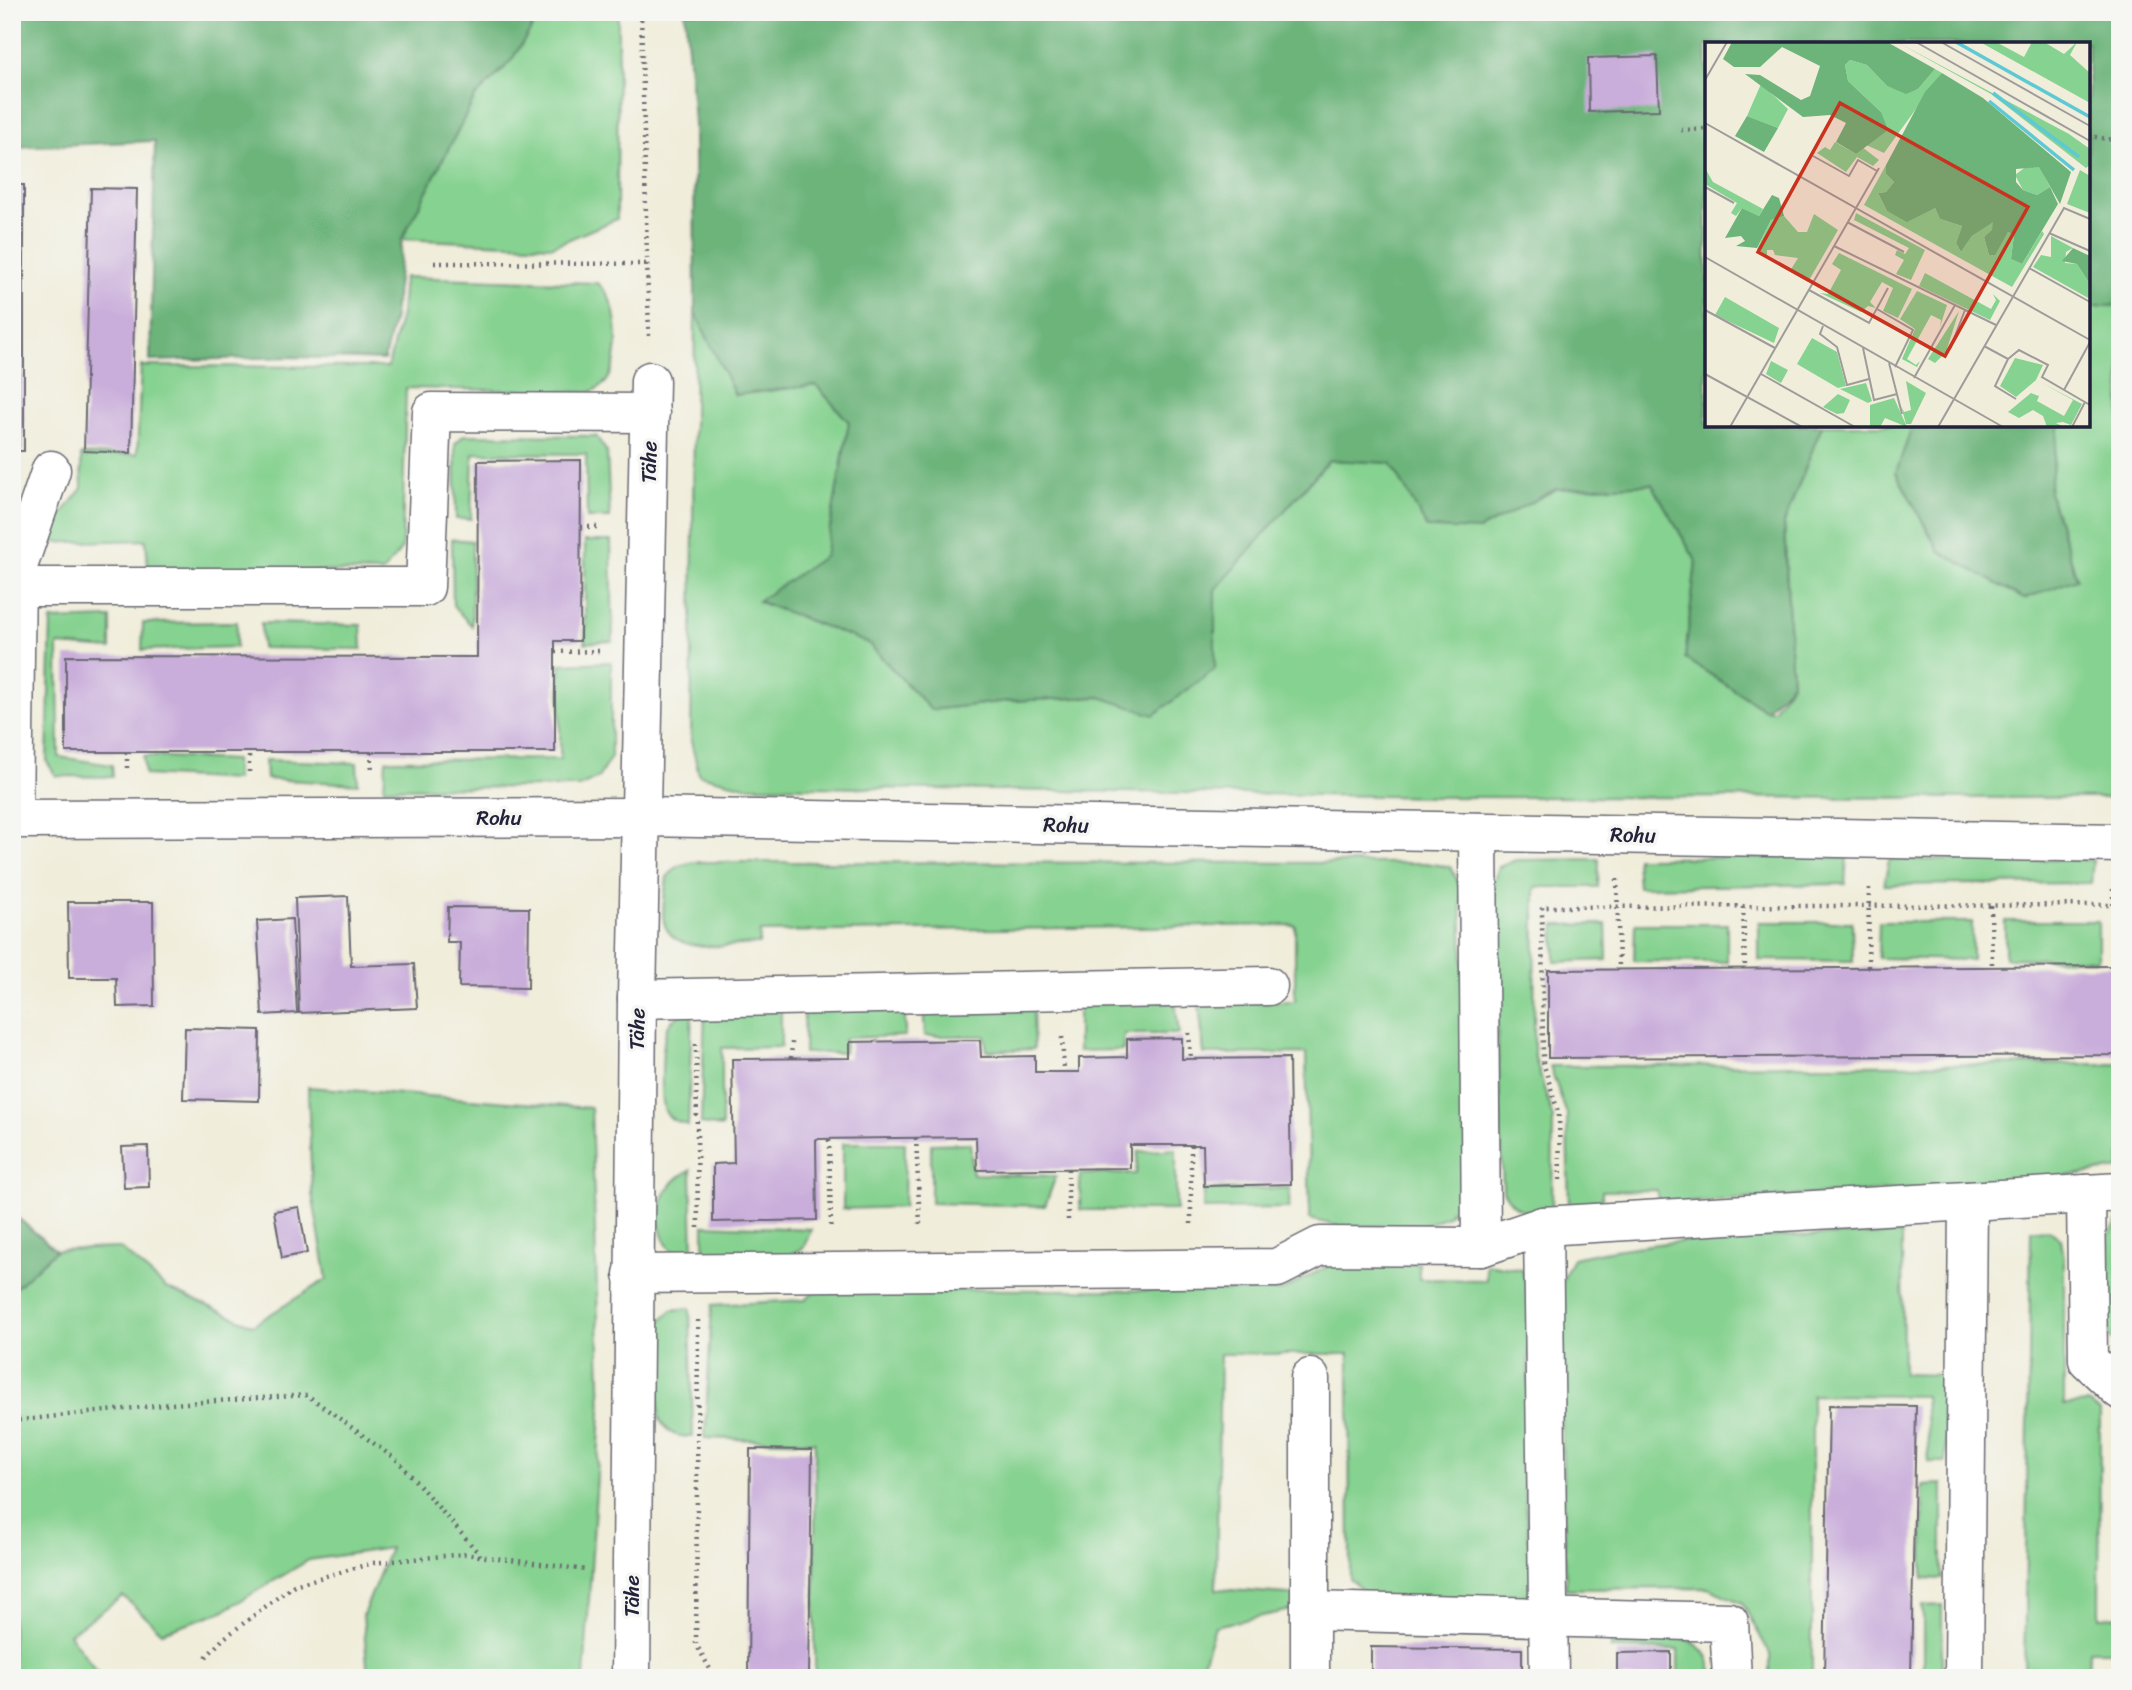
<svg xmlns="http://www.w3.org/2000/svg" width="2132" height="1690" font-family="Sriracha,sans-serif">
<rect width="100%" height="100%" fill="#f6f6f2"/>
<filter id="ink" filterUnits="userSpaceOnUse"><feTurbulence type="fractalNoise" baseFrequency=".0143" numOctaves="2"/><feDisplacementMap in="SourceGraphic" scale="14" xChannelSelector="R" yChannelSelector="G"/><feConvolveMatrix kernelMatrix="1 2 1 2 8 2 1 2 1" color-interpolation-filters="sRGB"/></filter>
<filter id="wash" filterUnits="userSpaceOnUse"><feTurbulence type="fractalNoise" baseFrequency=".00686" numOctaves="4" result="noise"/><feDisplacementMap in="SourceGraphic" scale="28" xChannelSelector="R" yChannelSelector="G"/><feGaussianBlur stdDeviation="1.57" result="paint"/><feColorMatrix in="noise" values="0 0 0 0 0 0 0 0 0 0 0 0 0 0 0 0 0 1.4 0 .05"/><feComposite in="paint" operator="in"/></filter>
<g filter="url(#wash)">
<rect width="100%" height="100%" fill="#f0edda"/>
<g fill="#86d290" stroke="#547a66" stroke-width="2">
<polygon points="542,12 618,12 617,219 553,246 402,239 475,97 510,62"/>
<path d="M404,277L597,283C620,298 622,356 608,379C605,385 597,389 591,392L406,388L402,548L383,572L148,569L146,540L40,543L82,488L81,455L137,454L141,366L388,367L401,314Z"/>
<polygon points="2120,305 2120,798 1438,797 745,786 699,775 691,741 695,312 735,395 816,385 849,422 825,556 759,602 868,643 931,710 1009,701 1101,697 1154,714 1215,669 1215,590 1329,460 1391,463 1479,530 1556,489 1652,484 1696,561 1685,658 1765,710 1773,710 1792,683 1784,523 1822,425 1913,425 1896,473 1939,551 2024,599 2077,578 2049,492 2059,425 2088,425 2088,307"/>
<polygon points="464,435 596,436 607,452 610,518 587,518 586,454 473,453 471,519 456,519 455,444"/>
<polygon points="452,539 472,541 472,626 453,606"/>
<polygon points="585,541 611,541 613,641 585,643"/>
<polygon points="111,618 111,649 58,645 59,757 112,765 113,777 56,776 47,762 51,620"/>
<polygon points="237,622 236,647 142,650 143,623"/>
<polygon points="261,623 361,625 362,649 262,648"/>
<polygon points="611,662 611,757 598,778 579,787 384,788 386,760 560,759 560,664"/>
<polygon points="143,756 235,760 236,780 145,775"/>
<polygon points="265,760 357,763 358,784 266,779"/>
<polygon points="1847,857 1845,884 1638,887 1636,858"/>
<path d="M1599,859L1598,887H1535L1534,1054L1553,1119L1552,1212C1527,1212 1517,1215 1503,1191L1492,886L1499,867L1516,860Z"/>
<polygon points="1889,860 2093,860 2091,883 1884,885"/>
<path d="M694,862L1426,863L1451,867L1461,889L1468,1191L1447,1216L1425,1225L1341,1227L1310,1219L1306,1053L1204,1054L1199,1002L1295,1001V925L760,932L759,944C733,944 672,957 664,922C661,909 666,890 667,877L678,866Z"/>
<polygon points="2005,921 2098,921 2098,960 2005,958"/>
<polygon points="1759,922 1852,922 1853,961 1759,960"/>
<polygon points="1879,922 1972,922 1972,960 1878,958"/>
<polygon points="1606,924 1607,960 1555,962 1555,925"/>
<polygon points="1635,924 1727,924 1727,962 1634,961"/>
<polygon points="1175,1000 1179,1034 1124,1034 1123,1050 1078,1051 1078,1002"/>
<polygon points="905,1004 905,1036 845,1038 844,1053 804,1053 804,1005"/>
<polygon points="781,1005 781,1047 722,1048 722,1127 701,1124 705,1009"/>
<polygon points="923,1005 1033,1005 1034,1049 987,1051 985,1036 925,1036"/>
<path d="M692,1009L688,1125C679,1122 669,1120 665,1111C660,1097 661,1036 669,1024C675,1016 684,1013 692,1009Z"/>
<polygon points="2120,1064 2120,1169 1999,1184 1658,1204 1657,1190 1602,1191 1602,1207 1569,1212 1567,1115 1550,1066"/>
<polygon points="308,1087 591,1108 601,1413 584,1678 368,1678 363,1615 390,1548 309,1560 223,1611 162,1632 123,1596 69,1634 101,1677 12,1678 12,1291 56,1250 120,1248 166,1288 253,1325 327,1279 312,1194"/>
<polygon points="843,1143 905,1143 904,1207 843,1209"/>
<polygon points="970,1143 973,1174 1056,1176 1045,1206 931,1203 931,1144"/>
<polygon points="1176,1149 1176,1210 1080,1210 1080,1174 1136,1174 1138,1152"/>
<path d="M691,1170L693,1256L679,1257C647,1234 656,1185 691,1170Z"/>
<polygon points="1290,1188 1289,1208 1203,1209 1204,1190"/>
<polygon points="2120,1218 2120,1348 2109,1336 2106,1317 2108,1237"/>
<polygon points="704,1225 811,1229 804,1247 790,1256 704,1254"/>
<polygon points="2031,1230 2050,1231 2061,1239 2064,1258 2064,1405 2088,1403 2100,1411 2099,1617 2119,1616 2118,1651 2089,1651 2088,1678 2024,1678"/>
<path d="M1902,1234L1903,1374L1945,1375L1946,1462H1929L1925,1396L1812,1395V1678H1770V1654L1742,1603L1708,1588L1566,1589L1558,1290L1573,1258C1680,1234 1792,1236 1902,1234Z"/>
<polygon points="1419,1263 1419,1279 1486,1280 1486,1264 1522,1270 1531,1301 1524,1487 1534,1591 1522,1597 1372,1598 1350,1580 1349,1354 1220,1354 1216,1589 1302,1595 1301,1608 1215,1626 1198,1678 815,1678 815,1442 705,1438 712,1305 805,1300 817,1289 1281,1291 1332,1264"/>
<path d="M690,1308L693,1437C676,1437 666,1434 659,1417V1322L672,1310Z"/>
<polygon points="1942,1484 1942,1579 1923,1578 1923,1485"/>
<polygon points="1942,1605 1942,1678 1923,1678 1923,1606"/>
<path d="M1611,1634C1638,1635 1691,1627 1707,1656C1710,1662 1712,1670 1714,1677L1678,1678V1650L1611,1649Z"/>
</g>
<g fill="#6cb47a" stroke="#476b5a" stroke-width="2">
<polygon points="12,12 542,12 510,62 475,97 402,239 394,317 384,360 294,357 150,361 155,141 12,147"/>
<polygon points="685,12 2120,12 2120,305 2088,307 2088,44 1707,44 1707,425 1822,425 1784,523 1792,683 1766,710 1685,658 1696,561 1652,484 1556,489 1479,530 1427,528 1391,463 1329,460 1215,590 1215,669 1154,715 1100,697 1009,701 931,710 868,643 758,601 825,556 849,422 816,385 735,395 695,312 694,123"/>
<polygon points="1913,425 2059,425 2049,492 2077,579 2024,599 1939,551 1896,472"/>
<polygon points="12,1213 56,1250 12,1291"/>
</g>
<g id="blocks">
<g fill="#c9adda">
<polygon points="1657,56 1659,110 1589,112 1588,58"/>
<rect x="12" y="185" width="12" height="266"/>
<polygon points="91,188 137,189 131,453 84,451"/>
<polygon points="581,460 580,641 555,641 555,752 66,752 66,656 477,657 478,461"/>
<polygon points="348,896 351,966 414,964 417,1008 299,1013 295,898"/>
<polygon points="68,902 153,902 154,1006 117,1007 116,978 69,978"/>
<polygon points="448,907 529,908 528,988 459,987 460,942 447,942"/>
<polygon points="292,919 297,1013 262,1015 257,921"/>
<polygon points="2114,966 2120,966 2120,1055 1548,1058 1548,970"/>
<polygon points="185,1028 260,1030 259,1101 183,1099"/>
<polygon points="1182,1038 1182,1059 1289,1058 1291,1184 1204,1186 1203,1145 1130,1145 1130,1168 977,1170 976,1137 816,1139 817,1220 713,1222 713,1164 734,1163 732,1059 850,1058 850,1042 980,1040 981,1057 1035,1056 1035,1072 1079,1072 1079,1058 1127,1057 1127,1039"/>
<polygon points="148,1146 149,1187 124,1188 122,1147"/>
<polygon points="299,1207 307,1253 282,1258 274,1211"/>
<polygon points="1829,1405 1916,1406 1911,1678 1824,1678"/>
<polygon points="750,1449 812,1450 809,1678 748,1678"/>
<polygon points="1371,1647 1522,1649 1522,1678 1371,1678"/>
<polygon points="1671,1652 1671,1678 1617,1678 1617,1653"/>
</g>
</g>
</g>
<g filter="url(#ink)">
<use href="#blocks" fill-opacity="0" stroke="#6a6973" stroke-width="2"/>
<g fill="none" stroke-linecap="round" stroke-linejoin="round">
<g stroke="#6a6973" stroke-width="41">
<g id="minor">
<polyline points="17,587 425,587 432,412 650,413"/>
<polyline points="12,819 641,817 2120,843"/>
<polyline points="13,819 16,572 51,470"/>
<polyline points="1478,832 1481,1247"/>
<polyline points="637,999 1268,986"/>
<polyline points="2086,1194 2088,1360 2120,1390"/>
<polyline points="1543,1226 1549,1678"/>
<polyline points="633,1274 1277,1268 1320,1246 1481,1247 1543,1226 2120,1192"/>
<polyline points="1311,1611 1729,1622 1732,1678"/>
<polyline points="631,1678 637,999 650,381"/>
<polyline points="1310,1678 1310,1378"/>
<polyline points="1964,1678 1968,1201"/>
</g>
</g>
<g stroke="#6a6973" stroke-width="4.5" stroke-dasharray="2 5" stroke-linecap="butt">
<polyline points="641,12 649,338"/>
<polyline points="1681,130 1707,129"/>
<polyline points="2088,136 2120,141"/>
<polyline points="434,263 647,264"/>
<polyline points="581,527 601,527"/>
<polyline points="555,652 600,651"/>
<polyline points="127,752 127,772"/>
<polyline points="371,752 372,772"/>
<polyline points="249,772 249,751"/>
<polyline points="1617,879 1619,969"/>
<polyline points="2113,889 2114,966"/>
<polyline points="1991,906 1992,967"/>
<polyline points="1743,907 1745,968"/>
<polyline points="1868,967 1869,884"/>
<polyline points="1189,1033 1191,1060"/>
<polyline points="1062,1037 1064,1071"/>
<polyline points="696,1044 698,1228"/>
<polyline points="791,1058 792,1042"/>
<polyline points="916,1138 920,1225"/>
<polyline points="829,1140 831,1226"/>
<polyline points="1191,1145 1191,1225"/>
<polyline points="1068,1169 1068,1224"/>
<polyline points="1560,1180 1559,1115 1543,1062 1542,907 2120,905"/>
<polyline points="698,1320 696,1644 715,1678"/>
<polyline points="12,1421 172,1404 307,1395 398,1461 481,1556"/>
<polyline points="206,1657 223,1639 294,1585 373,1563 464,1554 586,1570"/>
</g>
<use href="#minor" stroke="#fff" stroke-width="38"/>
</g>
</g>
<g text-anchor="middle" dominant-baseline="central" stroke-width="7" stroke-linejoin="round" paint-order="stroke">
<g font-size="21" fill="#22223b" stroke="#f6f6f2">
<text transform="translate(649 462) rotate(-89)">Tähe</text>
<text x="499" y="818">Rohu</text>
<text transform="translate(1066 825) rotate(1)">Rohu</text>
<text transform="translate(1633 835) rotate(1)">Rohu</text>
<text transform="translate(637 1029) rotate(-89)">Tähe</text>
<text transform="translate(632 1596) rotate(-90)">Tähe</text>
</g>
</g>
<g transform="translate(1705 42)">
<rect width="385" height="385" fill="#f0edda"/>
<path d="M192,0L364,92L385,107V123L381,126L286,52ZM275,0H291L319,15L327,0H339L359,12L372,0L365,13L385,31V61ZM145,18L162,23L182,44L201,51L213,47L230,27L237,31L179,111L159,102L177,91L176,70L143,39L140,23ZM56,42L83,67L73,86L42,74ZM130,100L151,112L157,105L174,118L168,124L152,115L141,130L112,111L120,105L125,108ZM181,123V132L189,140L181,150L173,151L182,169L198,176L230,166L235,177L257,184L251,201L256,210L267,194L288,179V188L279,195L284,213L303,190L309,193L306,217L317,222L337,189L339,192L307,245L159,163ZM322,124H334L345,145L332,153L318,148L310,133ZM0,126L8,140L58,167L54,174L37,166L31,174L26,171L32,161L0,142ZM375,128L385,134V171L362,162ZM151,171L220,208L206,238L191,232L199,218L190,213L192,208L200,212L204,206L149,178ZM109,172L133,188L103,240L85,229L93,216L70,213L68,208H62V214L52,207L66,178L79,174L93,190H102ZM346,194L368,206L361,210L360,221L372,222L385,242V257L328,225L336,213L346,215ZM134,211L207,247L193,276L178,269L188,246L177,240L165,260L171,266L163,264L156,270L115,251L123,252L136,228L127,222ZM220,231L286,267L291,258L288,252L295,259L285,278L214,244ZM212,249L242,263L235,285L236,278L226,273L202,317L211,323L215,319L212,325L197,317L210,287L195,277ZM20,255L74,286L69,301L10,273ZM254,269L241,310L230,321L223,317ZM107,296L132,310L141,344L133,346L92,322ZM310,316L338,323L331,338L311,355L295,344ZM66,319L83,328L76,341L61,332ZM201,339L221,351L206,382H201L196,364L199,370L206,368ZM335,340L377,362L366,383L358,380L351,381L359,385H342L338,374L328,368L314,376L303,370L326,351L334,354L332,359L359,374L368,358ZM161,341L167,359L163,361L135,347ZM133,352L145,358L139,371L132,372L118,365ZM189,356L202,385L180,376L175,385H165V363Z" fill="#86d290"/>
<path d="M27,0H182L230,27L213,47L201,52L182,44L162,23L145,18L140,23L143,39L176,70L183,88L151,112L131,100L141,81L125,73L98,75L40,32L55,33L96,58L105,54L115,24L77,5L55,25H29L18,17ZM237,31L278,56L366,130L355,162L334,125L311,127V140L318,148L332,153L345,145L353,162L317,222L306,217L309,193L303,190L290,213H284L279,195L287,188L288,180L267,194L256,210L251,201L257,184L235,177L230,166L202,180L182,169L173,151L181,150L189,140L181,132V123L220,50ZM42,74L73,86L59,110L30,94ZM67,153L74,156L79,174L66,178L52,206L31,204L40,199L36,194L20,196L37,166L54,174ZM368,206L385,214V242L372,222L357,219Z" fill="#6cb47a"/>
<path fill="none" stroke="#5dc9d4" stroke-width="3.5" d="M251,0L385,75M288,51L374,115M284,59L369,128"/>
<path fill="none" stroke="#9e9c9a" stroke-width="2" d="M211,0L385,99M236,0L385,84M0,38L22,0M0,81L385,298M108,114L144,134L153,118L172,129M0,145L29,161M142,180L199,210M344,191L385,209M129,204L291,283M0,215L298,385M324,226L385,260M104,248L164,281L183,246M172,267L208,288L190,325M0,268L70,306M118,284L115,292L132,305L142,343L164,337M279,304L303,317L314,308L343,323L337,335L385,363M158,306L169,358L192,352M245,307L260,268M303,317L290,344L311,357M184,321L197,372M0,332L97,385M56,332L150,385M209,336L250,263M359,348L385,300M25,385L174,126M233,385L359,166L385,177M367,385L380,360"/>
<path fill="#c8321e" fill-opacity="0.15" stroke="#c8321e" stroke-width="3.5" d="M135,61L323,165L240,314L53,210Z"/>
<rect width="385" height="385" fill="none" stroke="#22223b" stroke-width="3.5"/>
</g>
<rect width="2132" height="1690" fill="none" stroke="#f6f6f2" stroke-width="42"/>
</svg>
